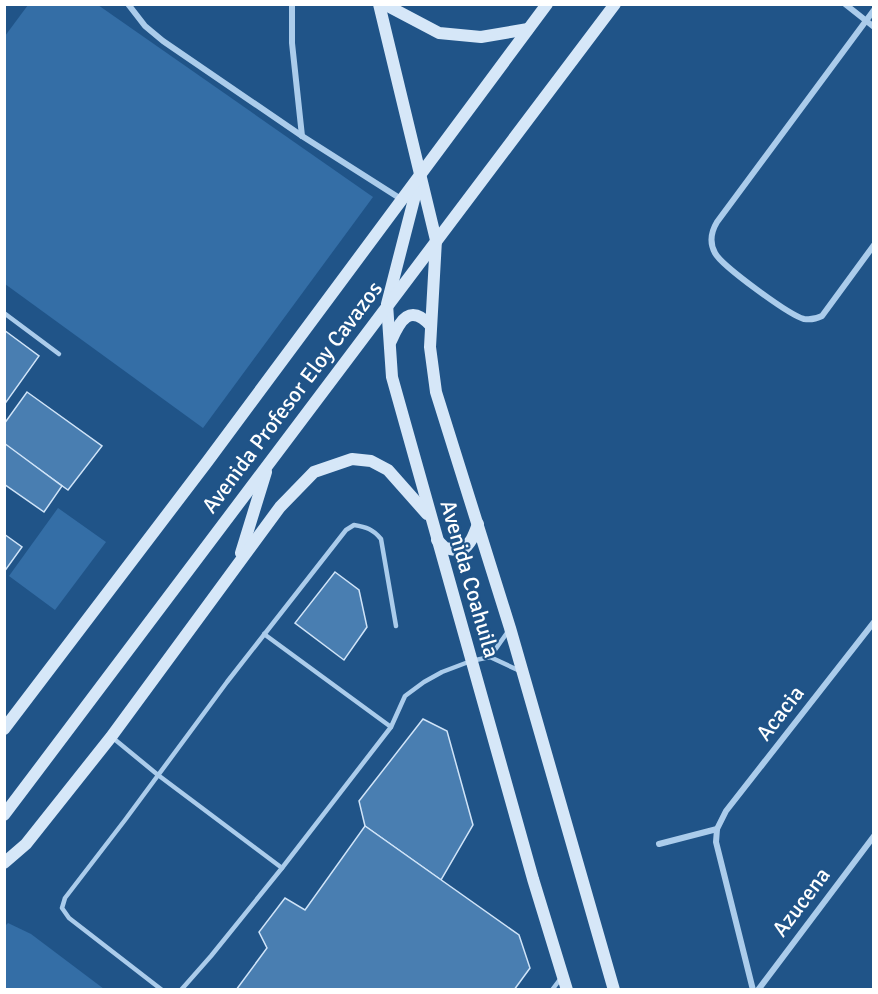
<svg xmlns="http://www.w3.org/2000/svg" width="878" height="994" font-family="Signika,sans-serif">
<rect width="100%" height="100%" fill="#205488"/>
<g fill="#346ea6">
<polygon points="28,5 98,5 373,197 203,428 5,284 5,36"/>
<polygon points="58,508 106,542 55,610 9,576"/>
<polygon points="8,923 31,934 104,989 5,989 5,926"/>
</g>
<g fill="#497eb1" stroke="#d0e4f8" stroke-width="1.5">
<polygon points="4,330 39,356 4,405"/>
<polygon points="27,392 102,446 68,490 4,444 4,424"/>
<polygon points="4,443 62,486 44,512 4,484"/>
<polygon points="4,534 22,547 4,572"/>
<polygon points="335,572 359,590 367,627 344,660 295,623"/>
<polygon points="423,719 447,731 473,825 441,880 365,826 359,801"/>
<polygon points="365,826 519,935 530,968 514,990 236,990 267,948 259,932 285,898 305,910"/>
</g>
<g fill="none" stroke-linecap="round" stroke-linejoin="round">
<g stroke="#abcceb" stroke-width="4.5">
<polyline points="4,313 59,354"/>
<polyline points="264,634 391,727"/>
<polyline points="490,657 509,630"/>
<polyline points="113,738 158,775 282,868"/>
<path d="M162,990L69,918L62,908L65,898L125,820L227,682L346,530L354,525C366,527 373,529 381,539L396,626"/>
<polyline points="181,990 211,956 282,868 391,727 405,696 424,682 442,672 471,661 490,657 520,671"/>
<polyline points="552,990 561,978"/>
</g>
<g stroke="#abcceb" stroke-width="6">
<polyline points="128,4 145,26 163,41 302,136 401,199"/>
<polyline points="292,4 292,43 302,136"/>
<polyline points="845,4 874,27"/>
<path d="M874,10L717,222C711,232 709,242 715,253C722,266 789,315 804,319C811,320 816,319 822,316L874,245"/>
<polyline points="659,844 717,829"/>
<polyline points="753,990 716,842 717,829 726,811 874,622"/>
<polyline points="758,990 874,836"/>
</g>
<g stroke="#d6e7f8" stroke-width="12">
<polyline points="379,4 436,240 430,347 436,392 510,628 614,990"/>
<polyline points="384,4 439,33 481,37 528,29"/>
<polyline points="419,180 387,304 392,377 533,879 567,990"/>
<path d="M391,341C400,320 410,303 431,326"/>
<path d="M437,540L445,548L461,551C471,544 474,535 478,524"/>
<polyline points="241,553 266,472"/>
<polyline points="4,729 207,462 547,4"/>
<polyline points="4,815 615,4"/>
<polyline points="4,863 26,844 111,737 280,507 314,472 352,459 371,461 388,470 427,514"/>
</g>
</g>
<g text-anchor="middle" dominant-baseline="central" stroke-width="4.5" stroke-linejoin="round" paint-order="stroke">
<g font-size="22" fill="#fff" stroke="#205488">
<text transform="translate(292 397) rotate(-53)">Avenida Profesor Eloy Cavazos</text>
<text transform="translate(470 579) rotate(74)">Avenida Coahuila</text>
<text transform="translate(780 713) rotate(-52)">Acacia</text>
<text transform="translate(801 902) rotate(-53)">Azucena</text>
</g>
</g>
<rect width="878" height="994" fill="none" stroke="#ffffff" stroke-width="12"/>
</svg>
